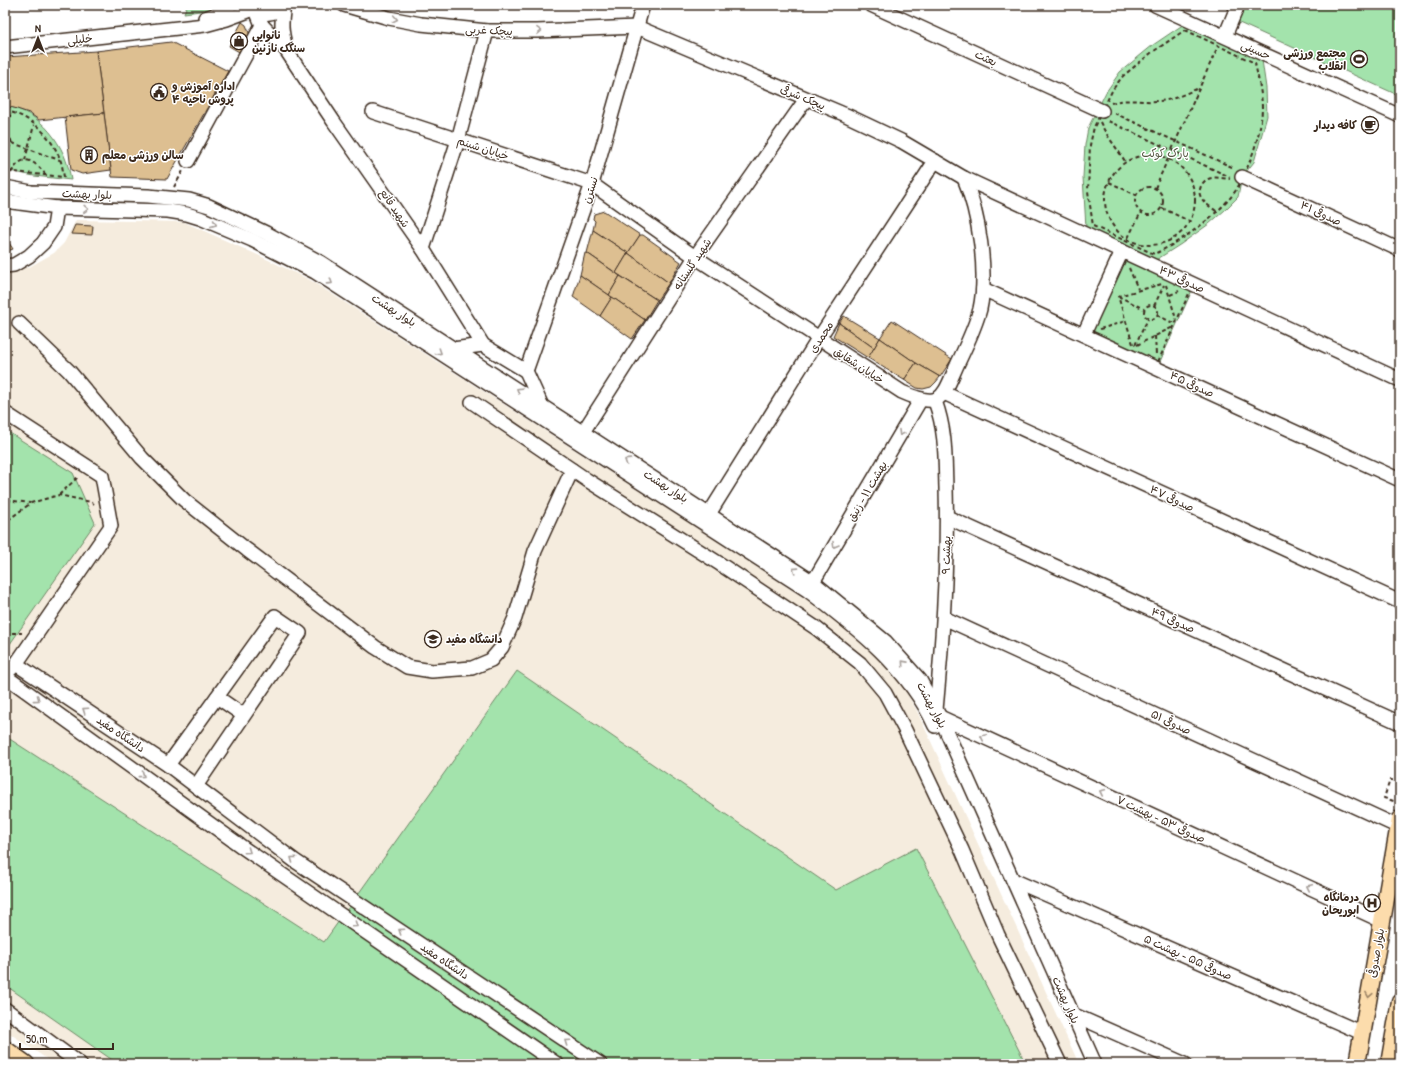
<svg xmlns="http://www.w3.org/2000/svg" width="1405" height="1069" font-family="'Patrick Hand','Playpen Sans Arabic',sans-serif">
<rect width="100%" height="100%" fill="#fff"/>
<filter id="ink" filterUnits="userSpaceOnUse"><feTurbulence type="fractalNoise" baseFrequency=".025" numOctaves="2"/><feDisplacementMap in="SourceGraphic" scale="8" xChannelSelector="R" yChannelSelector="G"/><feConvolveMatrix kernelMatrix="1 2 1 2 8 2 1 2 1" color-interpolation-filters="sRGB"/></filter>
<g filter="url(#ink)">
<polygon fill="#f5ecde" points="76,220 184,222 260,256 310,280 717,541 818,607 846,627 895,673 917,711 1079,1064 54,1064 5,1030 5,271 29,267 54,253 64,243"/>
<g fill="#a3e3ac" stroke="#6f8665">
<polygon points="187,5 220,5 208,10 184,13"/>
<polygon points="1245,5 1392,5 1400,9 1400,96 1237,22"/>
<polygon points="1184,24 1262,60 1266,88 1267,116 1254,162 1242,177 1238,197 1225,210 1209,224 1181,244 1156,260 1086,228 1083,177 1085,145 1088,128 1106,92 1120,72 1153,45"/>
<path d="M5,106C41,111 66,145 71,180L34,176L5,170Z"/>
<polygon points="1123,253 1194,286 1158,366 1087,333"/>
<polygon points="5,430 73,473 95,523 5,651"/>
<polygon points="517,671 836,890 916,848 1026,1064 118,1064 5,985 5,736 324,942"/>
</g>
<g fill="#ddbf91" stroke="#3b2a1e">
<polygon points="242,22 246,25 250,35 241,53 229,46"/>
<polygon points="171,42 228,71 167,179 112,177 96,51"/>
<polygon points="96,51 104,113 39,120 29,113 14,108 5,106 5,57"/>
<polygon points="104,113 111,170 82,174 71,170 65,117"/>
<polygon points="604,211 640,235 628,253 593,230 595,221 593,219 594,214"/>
<polygon points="75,225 93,226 92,235 71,234"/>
<polygon points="593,230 628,253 616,273 587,253"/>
<polygon points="640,235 643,235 681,262 669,283 628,253"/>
<polygon points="5,237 13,249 5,252"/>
<polygon points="585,253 587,253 620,276 609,295 580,275"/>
<polygon points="628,253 669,283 657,300 616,273"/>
<polygon points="580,275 612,297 600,316 573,297"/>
<polygon points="620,276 657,300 645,320 609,295"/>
<polygon points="612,297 645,320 632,339 600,316"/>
<polygon points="844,316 880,338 874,348 839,323"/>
<polygon points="892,320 952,359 940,377 916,363 880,338"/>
<polygon points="839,323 874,348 868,358 833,336"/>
<polygon points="880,338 916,363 904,380 868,358"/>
<polygon points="916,363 940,377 936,382 931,387 923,389 917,388 904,380"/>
</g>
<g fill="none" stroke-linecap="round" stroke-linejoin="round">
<g stroke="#3b2a1e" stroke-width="16">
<g id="minor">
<path d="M284,5C281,24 281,30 286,48"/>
<polyline points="344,5 389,18 421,24 487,31 537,31 637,27 846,115 901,141 964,178 1400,380"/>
<polyline points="871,5 1102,111"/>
<polyline points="1155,5 1400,116"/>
<path d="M252,6C262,17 275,15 284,5"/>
<polyline points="256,10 262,25 286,50 334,122 423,249 483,345 526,371"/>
<polyline points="205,18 217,14 230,5"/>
<polyline points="1225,36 1238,5"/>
<polyline points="5,47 205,25 227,19 254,9"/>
<path d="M373,112L592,184L695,257L902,392C943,410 942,398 958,363C966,346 975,328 980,309C988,271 979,213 964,178"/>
<polyline points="188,161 262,25"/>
<polyline points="1242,177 1400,250"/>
<polyline points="5,187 31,192 148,196 189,200 209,206 266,233 320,262 813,582 886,642 920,680 940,717 1095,1064"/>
<path d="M5,201L57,208L168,211L187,214L200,218L252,240L315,272L807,590C857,628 909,668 935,726"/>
<polyline points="423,249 458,140 487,31"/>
<polyline points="5,266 14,265 29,256 43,243 54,227 57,208"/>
<polyline points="983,289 1400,480"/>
<polyline points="19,323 69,371 142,458 184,500 247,550 375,647 407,667 432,671 472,668 491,660 502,647 515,618 535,551 572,470"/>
<polyline points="1084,334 1122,251"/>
<polyline points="453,349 483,345"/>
<polyline points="526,371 592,184 643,5"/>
<polyline points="526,371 541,404"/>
<polyline points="944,393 1400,602"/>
<path d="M935,401C946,431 945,456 946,488C948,562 943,636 936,710"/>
<polyline points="472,402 587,480 720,564 816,628 860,663 885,693 905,730 962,850 998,935 1060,1064"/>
<polyline points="5,413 102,476 111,526 16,664 10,670"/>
<polyline points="583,432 695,257 806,99"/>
<polyline points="709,514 819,338 935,161"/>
<polyline points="947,517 1400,723"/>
<polyline points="813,582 921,399"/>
<polyline points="944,618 1399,827"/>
<polyline points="16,664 168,765 295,861 600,1064"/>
<polyline points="5,676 245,849 557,1064"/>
<polyline points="217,697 243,715"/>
<polyline points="940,717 1382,921"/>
<polyline points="168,765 275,616 300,633 196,786"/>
<polyline points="1013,880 1362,1033"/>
<polyline points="5,1009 80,1064"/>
<polyline points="1072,1014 1185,1064"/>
</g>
</g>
<g stroke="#3b2a1e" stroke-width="19">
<g id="major">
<polyline points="5,1049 26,1064"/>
<polyline points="1357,1064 1400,819"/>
<polyline points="1389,1064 1400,1001"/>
</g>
</g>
<g stroke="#3b2a1e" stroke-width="2" stroke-dasharray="4 3" stroke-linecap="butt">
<path d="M1185,30L1255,63C1258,78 1262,93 1262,109C1261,134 1251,162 1239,185C1226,210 1180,243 1154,254L1093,226L1088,191L1090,145L1094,127L1113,89L1123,76L1151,53Z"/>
<path d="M1111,103C1127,98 1142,102 1158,101C1172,101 1186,93 1199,88"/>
<path d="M5,111C30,115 51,135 60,159C62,164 63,171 64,177L5,171"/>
<polyline points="1114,113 1234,168"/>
<polyline points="1108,121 1230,177"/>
<path d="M1100,122C1107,137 1118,149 1126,163"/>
<polyline points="5,132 11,112"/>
<path d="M5,135C14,138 13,147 5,150"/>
<path d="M12,143C28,148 43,155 60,160"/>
<circle cx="1150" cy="200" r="45"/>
<polyline points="25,160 34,125"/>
<path d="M11,173C24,151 34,161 47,176"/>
<polyline points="1109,182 1136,195"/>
<circle cx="1149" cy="201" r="14"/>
<polyline points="174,187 183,171"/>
<polyline points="1155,188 1218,46"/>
<polyline points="1162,208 1189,221"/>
<path d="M1216,211C1211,207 1202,202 1200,195C1199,192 1200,189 1201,186C1207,174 1220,178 1230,179"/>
<polyline points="1128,238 1141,212"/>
<polygon points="1123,255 1192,287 1157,364 1088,332"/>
<polyline points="1129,268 1138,289"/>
<polyline points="1166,285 1176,319"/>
<polyline points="1170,295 1179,291"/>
<polyline points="1118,296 1144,309"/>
<circle cx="1151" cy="312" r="7"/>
<polyline points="1154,306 1164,285"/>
<polyline points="1157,315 1175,324"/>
<polyline points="1100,329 1126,321"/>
<polyline points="1155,336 1156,355"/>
<polyline points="1133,344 1118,296 1162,284"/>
<polyline points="1135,345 1148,319"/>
<polyline points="1137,345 1173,327"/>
<polyline points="59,495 79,476"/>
<path d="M5,498L7,500C9,508 10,517 5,524"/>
<polyline points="7,500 30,503"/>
<polyline points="8,520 31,503 59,495 91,502 94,504"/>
<polyline points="5,633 22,633"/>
<polyline points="1400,781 1390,780 1384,798 1400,803"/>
</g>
<use href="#minor" stroke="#fff" stroke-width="13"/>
<use href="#major" stroke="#fcdcac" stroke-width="16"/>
</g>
<defs><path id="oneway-chevron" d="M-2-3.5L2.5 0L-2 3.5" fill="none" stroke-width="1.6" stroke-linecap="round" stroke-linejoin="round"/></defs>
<g stroke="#a79f9a">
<use href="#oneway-chevron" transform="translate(395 19) rotate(11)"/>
<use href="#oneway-chevron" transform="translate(539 31) rotate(-1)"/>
<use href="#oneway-chevron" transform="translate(86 209) rotate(2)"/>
<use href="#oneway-chevron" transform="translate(214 224) rotate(23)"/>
<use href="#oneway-chevron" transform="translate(330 282) rotate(33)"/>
<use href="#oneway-chevron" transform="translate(439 352) rotate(33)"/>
<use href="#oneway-chevron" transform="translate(519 390) rotate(-148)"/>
<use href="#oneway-chevron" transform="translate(901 433) rotate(120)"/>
<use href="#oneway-chevron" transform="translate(627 461) rotate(-147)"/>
<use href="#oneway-chevron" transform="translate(835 545) rotate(120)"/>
<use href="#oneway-chevron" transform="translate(795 570) rotate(-147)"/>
<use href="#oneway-chevron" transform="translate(904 663) rotate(-132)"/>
<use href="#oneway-chevron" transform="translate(37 699) rotate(36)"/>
<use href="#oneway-chevron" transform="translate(85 710) rotate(-146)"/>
<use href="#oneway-chevron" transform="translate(983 737) rotate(-155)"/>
<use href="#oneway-chevron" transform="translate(142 775) rotate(36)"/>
<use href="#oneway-chevron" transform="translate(1102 792) rotate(-155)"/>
<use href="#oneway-chevron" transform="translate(248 851) rotate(35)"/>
<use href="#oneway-chevron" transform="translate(293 859) rotate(-144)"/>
<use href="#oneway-chevron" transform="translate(1309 887) rotate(-155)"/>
<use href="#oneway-chevron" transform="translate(355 925) rotate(35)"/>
<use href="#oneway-chevron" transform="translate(401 931) rotate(-146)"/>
<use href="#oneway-chevron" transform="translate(567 1042) rotate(-146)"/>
</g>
<use stroke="#9c8365" href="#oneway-chevron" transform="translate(1369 995) rotate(100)"/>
</g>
<defs>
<g id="shop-ring" transform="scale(0.9)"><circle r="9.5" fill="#fff" stroke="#3b2a1e" stroke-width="1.5"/><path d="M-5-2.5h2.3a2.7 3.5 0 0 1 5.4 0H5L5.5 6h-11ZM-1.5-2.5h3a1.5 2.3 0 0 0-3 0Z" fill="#3b2a1e"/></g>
<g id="stadium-ring" transform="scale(0.9)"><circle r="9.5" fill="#fff" stroke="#3b2a1e" stroke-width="1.5"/><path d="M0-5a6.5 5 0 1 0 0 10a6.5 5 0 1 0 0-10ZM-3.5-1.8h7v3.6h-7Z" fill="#3b2a1e"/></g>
<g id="civic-ring" transform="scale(0.9)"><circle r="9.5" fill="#fff" stroke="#3b2a1e" stroke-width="1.5"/><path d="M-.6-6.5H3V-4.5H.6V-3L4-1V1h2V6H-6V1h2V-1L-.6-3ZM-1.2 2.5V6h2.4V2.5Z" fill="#3b2a1e"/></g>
<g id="cafe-ring" transform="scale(0.9)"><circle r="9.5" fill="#fff" stroke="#3b2a1e" stroke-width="1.5"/><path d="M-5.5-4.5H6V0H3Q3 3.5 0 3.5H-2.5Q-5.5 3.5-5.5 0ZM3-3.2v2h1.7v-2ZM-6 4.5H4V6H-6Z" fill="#3b2a1e"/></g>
<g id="building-ring" transform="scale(0.9)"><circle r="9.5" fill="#fff" stroke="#3b2a1e" stroke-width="1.5"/><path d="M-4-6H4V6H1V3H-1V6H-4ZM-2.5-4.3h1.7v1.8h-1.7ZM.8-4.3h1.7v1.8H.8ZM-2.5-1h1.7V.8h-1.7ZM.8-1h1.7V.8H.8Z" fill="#3b2a1e"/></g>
<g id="university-ring" transform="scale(0.9)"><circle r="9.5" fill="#fff" stroke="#3b2a1e" stroke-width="1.5"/><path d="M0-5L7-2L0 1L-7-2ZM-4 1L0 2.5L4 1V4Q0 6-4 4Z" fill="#3b2a1e"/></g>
<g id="hospital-ring" transform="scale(0.9)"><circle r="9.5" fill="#fff" stroke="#3b2a1e" stroke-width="1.5"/><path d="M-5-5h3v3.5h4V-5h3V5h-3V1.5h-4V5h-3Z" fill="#3b2a1e"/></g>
</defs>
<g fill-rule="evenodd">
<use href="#shop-ring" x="239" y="41"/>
<use href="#stadium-ring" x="1359" y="59"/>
<use href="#civic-ring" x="159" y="92"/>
<use href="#cafe-ring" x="1370" y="125"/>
<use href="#building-ring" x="89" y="155"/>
<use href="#university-ring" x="433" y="639"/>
<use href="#hospital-ring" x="1372" y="903"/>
</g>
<g text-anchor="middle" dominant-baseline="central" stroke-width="3" stroke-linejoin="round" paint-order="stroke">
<g font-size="11" fill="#3b2a1e" stroke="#fff">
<text transform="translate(489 30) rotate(3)">پیچک غربی</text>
<text transform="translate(80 39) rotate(-6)">خلیلی</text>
<text transform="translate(1256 50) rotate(24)">حسینی</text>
<text transform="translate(986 58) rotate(25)">بعثت</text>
<text transform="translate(803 97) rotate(23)">پیچک شرقی</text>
<text transform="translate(483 148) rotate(18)">خیابان شبنم</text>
<text transform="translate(590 190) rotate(-72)">نسترن</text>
<text transform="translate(87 194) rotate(2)">بلوار بهشت</text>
<text transform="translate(395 208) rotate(56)">شهید قانع</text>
<text transform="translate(1321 213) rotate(25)">صدوقی ۴۱</text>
<text transform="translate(692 264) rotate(-56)">شهید گلستانه</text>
<text transform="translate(1182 279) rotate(25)">صدوقی ۴۳</text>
<text transform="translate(394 310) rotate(33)">بلوار بهشت</text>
<text transform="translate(821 337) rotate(-57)">محمدی</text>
<text transform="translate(859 365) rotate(33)">خیابان شقایق</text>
<text transform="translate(1192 384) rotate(25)">صدوقی ۴۵</text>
<text transform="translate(666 486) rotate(33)">بلوار بهشت</text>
<text transform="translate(867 491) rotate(-60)">بهشت ۱۱ - زنبق</text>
<text transform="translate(1172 498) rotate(25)">صدوقی ۴۷</text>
<text transform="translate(946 555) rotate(-89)">بهشت ۹</text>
<text transform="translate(1173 620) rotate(24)">صدوقی ۴۹</text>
<text transform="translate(932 705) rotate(62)">بلوار بهشت</text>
<text transform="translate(1171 722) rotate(25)">صدوقی ۵۱</text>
<text transform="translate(121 734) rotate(34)">دانشگاه مفید</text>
<text transform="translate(1161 819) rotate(25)">صدوقی ۵۳ - بهشت ۷</text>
<text transform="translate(1376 953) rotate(-80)">بلوار صدوقی</text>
<text transform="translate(1188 957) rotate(24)">صدوقی ۵۵ - بهشت ۵</text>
<text transform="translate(445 961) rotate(34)">دانشگاه مفید</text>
<text transform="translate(1066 1000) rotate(66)">بلوار بهشت</text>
</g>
<g font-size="11" font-weight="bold" fill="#3b2a1e" stroke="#fff" text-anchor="start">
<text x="252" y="35">نانوایی<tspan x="252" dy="13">سنگک نازنین</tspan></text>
<text x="1346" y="53" text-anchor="end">مجتمع ورزشی<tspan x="1346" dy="13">انقلاب</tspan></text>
<text x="172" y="86">اداره آموزش و<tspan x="172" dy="13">پروش ناحیه ۴</tspan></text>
<text x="1357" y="125" text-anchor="end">کافه دیدار</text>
<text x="102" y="155">سالن ورزشی معلم</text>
<text x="446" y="639">دانشگاه مفید</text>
<text x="1359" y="897" text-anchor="end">درمانگاه<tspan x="1359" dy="13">ابوریحان</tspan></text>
</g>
<g font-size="11" fill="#555842" stroke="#fff">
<text x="1165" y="153">پارک کوکب</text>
</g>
</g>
<rect width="1405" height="1069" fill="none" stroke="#fff" stroke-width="20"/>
<rect x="10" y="10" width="1385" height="1049" fill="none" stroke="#3b2a1e" stroke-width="1.5" filter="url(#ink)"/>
<g transform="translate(38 38)" stroke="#ffffff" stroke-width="3" paint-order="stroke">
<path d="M0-3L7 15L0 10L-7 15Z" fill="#3b2a1e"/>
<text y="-6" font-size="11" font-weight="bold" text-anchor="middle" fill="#3b2a1e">N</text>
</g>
<path d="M20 1043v6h93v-6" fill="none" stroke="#3b2a1e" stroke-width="2"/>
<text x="26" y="1043" font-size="12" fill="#3b2a1e" stroke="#ffffff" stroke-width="3" paint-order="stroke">50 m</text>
</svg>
